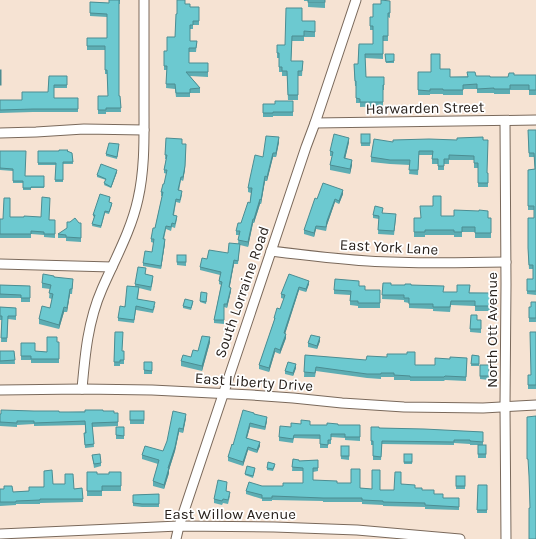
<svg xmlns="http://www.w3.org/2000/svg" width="536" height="539" font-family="Karla,sans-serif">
<rect width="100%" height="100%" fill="#f6e3d3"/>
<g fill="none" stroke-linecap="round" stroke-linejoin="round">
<g stroke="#7a695b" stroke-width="11">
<g id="street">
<polyline points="505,121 506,284 505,406 506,539"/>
<polyline points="315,123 536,120"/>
<polyline points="0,133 36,132 84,129 144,130"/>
<path d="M271,251C303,255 336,259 368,261C414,264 460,263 506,262"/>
<polyline points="0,264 112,267"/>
<path d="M82,389C85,354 88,321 102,289C115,259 131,231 138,199C145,168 144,137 144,106C144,71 144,35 144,0"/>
<polyline points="0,390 82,389 152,390 252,395 293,398 342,403 404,407 483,408 536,405"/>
<polyline points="0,534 179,526 274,527 357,530 460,539"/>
<polyline points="176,539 179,526 306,147 315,123 356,0"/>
</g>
</g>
<use href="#street" stroke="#fff" stroke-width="9"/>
</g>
<g fill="#5dadb3">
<polygon points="120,0 120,4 119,4 119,96 120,96 121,112 106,112 106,114 98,114 98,96 108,96 107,74 105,74 105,50 87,50 87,38 107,38 107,17 90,16 90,2 109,3"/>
<polygon points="304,0 325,0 325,8 308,7 308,1 304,1"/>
<polygon points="390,1 390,18 388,17 388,41 383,41 383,59 365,58 366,77 384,77 384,90 383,90 383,106 360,107 360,103 356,103 356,86 355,86 354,64 358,64 359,44 373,44 373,30 370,30 370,17 373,17 381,4"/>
<polygon points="185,4 190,7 199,7 199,25 193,25 193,29 190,29 190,41 197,41 196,52 189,52 189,63 208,63 208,77 190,76 200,88 200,93 190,93 190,97 176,97 175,89 166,88 167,70 164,70 164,51 167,51 175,37 177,14"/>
<polygon points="302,21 315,21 315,37 304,37 304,41 292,41 291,61 303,61 302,76 298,76 298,100 288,100 287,76 282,76 282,72 279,72 279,58 277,58 277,45 285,45"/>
<polygon points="385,54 394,54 394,63 386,63"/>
<polygon points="440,69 450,77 476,76 490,77 508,77 514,75 536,75 536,95 529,95 529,90 510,90 510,94 494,94 494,93 477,93 477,89 463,89 463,95 443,95 443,94 430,94 430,95 418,95 418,72 431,72"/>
<polygon points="49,76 67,76 67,88 54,88 54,98 78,98 78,112 33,112 0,113 0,100 22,100 48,92"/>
<polygon points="293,101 293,116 273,116 273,117 263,117 263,104 275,104"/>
<polygon points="528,130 536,130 536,295 527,294 527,279 533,279 533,269 529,269 528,252 534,218 534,210 528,210 528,170 535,169 534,157 529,157"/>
<rect x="361" y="134" width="9" height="12"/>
<polygon points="483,137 487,173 488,173 488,187 478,187 478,168 474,168 474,160 449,160 449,164 444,164 444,170 438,170 438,164 432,164 432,155 419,155 418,175 409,174 410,165 390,164 371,162 371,157 393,142 457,140"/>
<polygon points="166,138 185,169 183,181 181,180 179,191 182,195 180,203 176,202 174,215 177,219 175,228 172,227 171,231 166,229 164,239 165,243 161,269 143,266 143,263 152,252 154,243 151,242 151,239 155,228 162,196 161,196 161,192 164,184 167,174 164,173 164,170 166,159 165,159"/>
<polygon points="279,142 276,157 273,157 267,181 265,181 261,204 260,204 254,223 253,223 248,247 240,245 238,264 234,264 229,288 231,291 227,308 224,307 224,324 214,323 214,320 221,285 219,284 220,275 200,270 200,267 207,259 228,253 238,244 239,235 236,235 236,231 241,223 250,203 251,193 248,192 248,188 263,157"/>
<polygon points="349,142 345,159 352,165 350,174 330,170 330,165 332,156 330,156 330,151"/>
<polygon points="119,146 117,159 106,156 106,154"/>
<polygon points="0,151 25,176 44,176 44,188 31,188 31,190 23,190 23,183 13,183 13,171 0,170"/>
<polygon points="38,151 67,151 72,153 73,164 63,164 63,182 55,182 56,165 38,165"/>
<polygon points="117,172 111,188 104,185 106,180 97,177 97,175"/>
<polygon points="343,194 339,204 335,202 327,225 326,231 316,229 314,237 304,234 304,230 317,199"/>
<polygon points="109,202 112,205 109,214 105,213 101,228 92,226 94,217 93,216 93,215"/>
<polygon points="383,213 396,218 394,235 378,234 379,219 373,218 373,215"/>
<polygon points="10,217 55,220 55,238 44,237 44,235 31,234 31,238 0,238 0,219 3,219"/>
<polygon points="414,218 491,218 491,238 475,238 475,232 462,232 462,237 454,237 454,235 425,235 425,237 414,237"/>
<polygon points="79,223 81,223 81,242 66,241 66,238 58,238 58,234"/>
<polygon points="177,255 186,255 186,266 177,265"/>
<polygon points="146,272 145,274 153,280 151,291 139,288 138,299 155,306 153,313 136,310 134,323 118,321 118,318 135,287 135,284"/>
<polygon points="289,274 309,284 306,292 299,290 285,334 286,338 280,354 275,352 269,372 259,369 259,365 274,321 274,318 280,309 284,299 281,298 281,294"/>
<polygon points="54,277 73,284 72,294 70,294 67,312 64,312 59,329 39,324 39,319 50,308 52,299 49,298 50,289 42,288 42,283"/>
<polygon points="383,283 391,285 411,285 444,292 491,293 491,311 475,311 475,306 451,305 450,312 433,311 433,309 409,308 409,303 404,302 404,300 382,299"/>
<polygon points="0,285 30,286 30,302 21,302 21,298 0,298"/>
<polygon points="359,286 365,290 380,290 380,308 358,308 358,306 350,305 350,295 334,294 334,290"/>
<polygon points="207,295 206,304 200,302 200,301"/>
<polygon points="536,302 536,322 529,322 529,307 531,307"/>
<polygon points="193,303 191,310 183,308 183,306"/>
<polygon points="0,307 16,308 16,320 8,319 7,342 1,342 2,320 0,320"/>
<polygon points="471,315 477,320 481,320 481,333 470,332"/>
<polygon points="115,332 122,351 124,351 124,364 120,364 120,366 114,366"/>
<polygon points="536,332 536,389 528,389 528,375 531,375"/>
<polygon points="320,341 317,349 308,347 308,343"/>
<polygon points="57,342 59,342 59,363 31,363 31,360 21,360 21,343 35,351 47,352"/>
<polygon points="210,342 202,371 181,366 181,361 191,357"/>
<polygon points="0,351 14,351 15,364 0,364"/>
<polygon points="305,355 415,365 435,365 450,359 467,358 466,381 445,380 444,381 410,381 410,380 394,380 394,377 381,377 381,379 367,378 316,371 315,377 304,377"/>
<polygon points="472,355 479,356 479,366 471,366"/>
<rect x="144" y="362" width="8" height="12"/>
<polygon points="489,365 489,380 480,379 480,376"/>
<polygon points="296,368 293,376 285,374 285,371"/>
<polygon points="103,411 114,413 118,413 118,426 92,427 94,447 85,448 84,433 85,433 85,425 34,426 34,424 17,425 17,427 0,426 0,414"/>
<polygon points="144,411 144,424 130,424 130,420"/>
<polygon points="254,414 267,421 265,430 250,427 247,438 260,446 257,453 248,450 243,466 228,461 228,457 233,445"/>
<polygon points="186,418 183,433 179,432 175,451 169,470 169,473 164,489 153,486 153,481 158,464 142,459 142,455 163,451"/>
<polygon points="310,425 360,425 360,441 345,440 345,438 331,437 331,444 328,444 328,448 320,448 320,439 294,438 293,443 279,441 279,437 291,427"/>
<rect x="116" y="427" width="8" height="12"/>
<polygon points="371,427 379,428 483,432 483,445 486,445 486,458 478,458 478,445 470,445 470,444 454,443 454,445 382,444 381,460 373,460 373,445 371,445"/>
<polygon points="341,446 349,446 349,460 341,459"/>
<rect x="404" y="454" width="8" height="10"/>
<polygon points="92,455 101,463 101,466 94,468"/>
<polygon points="293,459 299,461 318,460 318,471 313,472 313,480 337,483 360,488 380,490 394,490 401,484 422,490 443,498 459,498 459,510 425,509 425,507 383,506 383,505 362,504 362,502 323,502 323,501 272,500 272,501 262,501 262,499 246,494 246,491 262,486 283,486 303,483 303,471 292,471"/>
<polygon points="275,466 273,471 267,470 267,468"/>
<polygon points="255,470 253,478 245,475 245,474"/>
<polygon points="87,472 97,474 109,474 121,472 121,491 102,491 102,496 87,496"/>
<rect x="456" y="476" width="9" height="13"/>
<polygon points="53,484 74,489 82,488 83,502 40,503 40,504 16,504 16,505 0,506 0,489 13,492 29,491"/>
<polygon points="478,485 487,485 487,513 477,513"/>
<polygon points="227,486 226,491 230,496 228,504 223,503 222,505 214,503 214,499"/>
<polygon points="159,494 159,507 142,507 133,506 133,495"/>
</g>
<g fill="#4c8d92">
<polygon points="279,137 279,142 276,157 276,153"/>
<polygon points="349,138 349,142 344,163 344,158"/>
<polygon points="186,144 185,169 183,181 183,177"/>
<polygon points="273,153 273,157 267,181 267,177"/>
<polygon points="352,160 352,165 350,174 350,169"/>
<polygon points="117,170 117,172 111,188 111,187"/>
<polygon points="265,176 265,181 261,204 261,200"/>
<polygon points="343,190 343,194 339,204 339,201"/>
<polygon points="260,199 260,204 254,223 254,219"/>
<polygon points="335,199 335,202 327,225 326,231 327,221"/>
<polygon points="253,219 253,223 248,247 248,242"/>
<polygon points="316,226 316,229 314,237 314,233"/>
<polygon points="165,239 165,243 161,269 161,266"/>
<polygon points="234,260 234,264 229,291 229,287"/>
<polygon points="309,281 309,284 306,292 306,289"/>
<polygon points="299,287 299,290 284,337 284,333"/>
<polygon points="231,288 231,291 227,308 227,304"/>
<polygon points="70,289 70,294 67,312 67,308"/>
<polygon points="64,307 64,312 59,329 59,325"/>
<polygon points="286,334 286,338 280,354 280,350"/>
<polygon points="210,337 210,342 202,371 202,366"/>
<polygon points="320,337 320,341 317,349 317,346"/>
<polygon points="275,348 275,352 269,372 269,368"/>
<polygon points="296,364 296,368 293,376 293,373"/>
<polygon points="186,414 186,418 183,433 183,429"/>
<polygon points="267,417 267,421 265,430 265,427"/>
<polygon points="250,423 250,427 246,441 246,438"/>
<polygon points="179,428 179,432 175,451 169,470 169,473 164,489 164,485 168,468"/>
<polygon points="260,442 260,446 257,453 257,450"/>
<polygon points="248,447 248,450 243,466 243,462"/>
</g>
<g fill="#6cc9d0" stroke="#4c8d92">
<polygon points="109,0 120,0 119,0 119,96 120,96 121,108 106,108 106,110 98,110 98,96 108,96 107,70 105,70 105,46 87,46 87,38 107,38 107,14 90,13 90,2 109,3"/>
<polygon points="177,0 185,0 185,4 190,4 190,7 199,7 199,21 193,21 193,25 190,25 190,41 197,41 196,48 189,48 189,63 208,63 208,72 186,72 200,88 190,89 190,93 176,93 175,84 166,84 167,66 164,66 164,51 167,51 167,37 175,37 176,14 177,14"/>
<rect x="308" y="0" width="17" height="2"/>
<polygon points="381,0 390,1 390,13 388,13 388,36 383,36 383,54 365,54 366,77 384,77 384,85 383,85 383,102 360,102 360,99 356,98 356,81 355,81 354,64 358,64 359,44 373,44 373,26 370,26 370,17 373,17 373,4 381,4"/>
<polygon points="286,8 302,8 302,21 315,21 315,32 304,31 304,36 292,36 291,61 303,61 302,71 298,71 298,95 288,95 287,71 282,71 282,67 279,67 279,53 277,53 277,45 285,45"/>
<polygon points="385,54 394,54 394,61 386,62"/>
<polygon points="431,54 440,54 440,69 450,69 450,77 468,77 467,72 475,72 476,76 490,76 490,77 508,77 509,73 514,73 514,75 536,75 536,90 529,90 529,85 510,85 510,89 494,89 494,88 477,89 477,84 463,85 463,90 443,90 443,89 430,89 430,91 418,90 418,72 431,72"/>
<rect x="0" y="70" width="1" height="15"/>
<polygon points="49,76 67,76 67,85 54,85 54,98 78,98 78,109 33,109 0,110 0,100 22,100 22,92 48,92"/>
<polygon points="275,101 293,101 293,112 273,112 273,113 263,113 263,104 275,104"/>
<polygon points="528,130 536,130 536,291 527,291 527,279 533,279 533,265 529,265 528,248 528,218 534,218 534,206 528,206 528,170 535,169 534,153 529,153"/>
<polygon points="334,134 349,138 344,158 352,160 350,169 330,165 333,152 330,151"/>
<rect x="361" y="134" width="9" height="9"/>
<polygon points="266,136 279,137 276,153 273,153 267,177 265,176 261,200 260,199 254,219 253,219 248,242 238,240 240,231 236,231 238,223 241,223 248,202 250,203 252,188 248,188 250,178 255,155 263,157"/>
<polygon points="483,137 483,140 488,140 487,173 488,173 488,183 478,183 478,163 474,163 474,156 449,155 449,159 444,159 444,166 438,166 438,159 432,159 433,151 419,151 418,170 409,170 410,160 390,160 371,157 374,139 393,142 393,140 429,139 457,140 457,138"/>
<polygon points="166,138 182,139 182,144 186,144 185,166 183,177 181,177 178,190 182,191 180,200 176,199 173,215 177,216 175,224 172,223 171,227 166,226 163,239 165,239 161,266 143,263 145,251 152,252 154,239 151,239 153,228 155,228 163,192 161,192 163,184 164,184 167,170 164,170 167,155 165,155"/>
<polygon points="109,143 119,144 117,157 106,154"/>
<polygon points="59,150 68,150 67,151 72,153 73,162 63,162 63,180 55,180 56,163 38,163 38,151 59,151"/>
<polygon points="0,151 26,151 25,176 44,176 44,187 31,187 31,188 23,188 23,181 13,181 13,169 0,168"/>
<polygon points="101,164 117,170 111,187 104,183 106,179 97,175"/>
<polygon points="323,183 343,190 339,201 335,199 327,221 326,227 316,226 314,233 304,230 315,198 317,199"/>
<polygon points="100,194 110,197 109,202 112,203 109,212 105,211 101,226 92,224 95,215 93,215"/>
<polygon points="433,196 441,196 441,216 454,216 454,210 479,211 479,210 488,211 488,218 491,218 491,233 475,233 475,227 462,227 462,232 454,232 454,230 425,230 425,232 414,232 414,218 421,218 420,206 433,206"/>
<polygon points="42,197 50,198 49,220 55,220 55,234 44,234 44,232 31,231 31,234 0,234 0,219 3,219 4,198 10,198 10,217 24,217 24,216 41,217"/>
<polygon points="375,206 383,208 382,213 396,214 394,231 378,230 379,216 373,215"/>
<polygon points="75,218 79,223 81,223 81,238 66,237 66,235 58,234 67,228 67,222 70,222"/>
<polygon points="229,243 240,244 238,261 234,260 229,287 231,288 227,304 224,304 224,320 214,320 222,282 219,281 221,272 200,267 202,258 207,259 209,250 228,253"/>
<rect x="177" y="255" width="9" height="7"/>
<polygon points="138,267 146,268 145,274 153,276 151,287 135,284"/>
<polygon points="43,274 54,276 54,277 73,279 72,289 70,289 67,308 64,307 59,325 39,319 42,306 50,308 53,294 49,293 51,285 42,283"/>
<polygon points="289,274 309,281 306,289 299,287 284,333 286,334 280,350 275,348 269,368 259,365 275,318 274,318 277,308 280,309 285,295 281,294"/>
<polygon points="335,279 359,281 359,286 365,286 365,290 380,290 380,303 358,303 358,301 350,301 351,291 334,290"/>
<polygon points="383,283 391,283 391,285 405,285 405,284 411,284 411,285 444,286 443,292 457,292 457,285 470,285 469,293 491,293 491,306 475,306 475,301 451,301 450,307 433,307 433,304 409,304 409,298 404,298 404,295 382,295"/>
<polygon points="0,285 30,286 30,298 21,298 21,295 0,294"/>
<polygon points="127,286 139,287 137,299 155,302 153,310 136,306 134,320 118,318 120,306 125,307"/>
<polygon points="201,292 207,293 206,302 200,301"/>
<polygon points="185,299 193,301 191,308 183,306"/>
<polygon points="531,302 536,302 536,318 529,318 529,307 531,307"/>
<polygon points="0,307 16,308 16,316 8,316 7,338 1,338 2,316 0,316"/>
<polygon points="471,315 477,315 477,320 481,320 481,329 470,329"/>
<polygon points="115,332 123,332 122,351 124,351 124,360 120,360 120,362 114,362"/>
<polygon points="530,332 536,332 536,385 528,385 528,375 531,375"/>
<polygon points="311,335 320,337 317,346 308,343"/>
<polygon points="202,336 210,337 202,366 181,361 183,355 191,357 193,350 198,351"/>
<polygon points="47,337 57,337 57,342 59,342 59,359 31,359 31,356 21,356 21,343 35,343 35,351 47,352"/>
<polygon points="0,351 14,351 15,360 0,361"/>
<polygon points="407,352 415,352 415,365 435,365 435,358 450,359 450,357 467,358 466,377 445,376 444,377 410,377 410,376 394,375 394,373 381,373 381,374 367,374 316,367 315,373 304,372 305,355 342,358 366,360 367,356 387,357 387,354 407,354"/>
<polygon points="472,355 479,356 479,364 471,364"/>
<polygon points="144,362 152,362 152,371 144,370"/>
<polygon points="288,362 296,364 293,373 285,371"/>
<rect x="480" y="365" width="9" height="11"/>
<polygon points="1,410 34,411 59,411 59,412 85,412 85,410 103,410 103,411 114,411 114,413 118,413 118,422 92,423 94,444 85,445 84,433 86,433 85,421 34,423 34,421 17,421 17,423 0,422 0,414 1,414"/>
<polygon points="243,410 254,413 254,414 267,417 265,427 250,423 246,438 260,442 257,450 248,447 243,462 228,457 232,444 233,445"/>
<rect x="130" y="411" width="14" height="9"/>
<polygon points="173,411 186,414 183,429 179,428 175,447 168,468 169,468 164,485 153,481 159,460 142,455 145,446 163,451 167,441"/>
<polygon points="536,416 536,539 529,539 529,508 530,508 529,476 528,459 527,459 527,417"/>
<polygon points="301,420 310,421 310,425 327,425 327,423 338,424 338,425 360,425 360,437 345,437 345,434 331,434 331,440 328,440 328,445 320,444 320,435 294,435 293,439 279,437 280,426 291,427 291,423 301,424"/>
<polygon points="116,427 124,427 124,436 116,435"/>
<polygon points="371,427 379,427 379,428 424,429 483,432 483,442 470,441 470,440 454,440 454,442 382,441 381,457 373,456 373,441 371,441"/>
<rect x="478" y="445" width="8" height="9"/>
<rect x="341" y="446" width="8" height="10"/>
<polygon points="100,454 101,463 94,464 92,455"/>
<rect x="404" y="454" width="8" height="8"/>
<polygon points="293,459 299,460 299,461 318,460 318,468 313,468 313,480 337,481 337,483 351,483 351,469 360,469 360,488 372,489 372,470 380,470 380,490 394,490 395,472 401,472 401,484 415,485 415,488 422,488 422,490 434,490 434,494 443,494 443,498 459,498 459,507 425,505 425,503 383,502 383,501 362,500 362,498 323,498 272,496 272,498 262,498 262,495 246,491 249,482 262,486 283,486 283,483 303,483 303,468 292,467"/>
<polygon points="268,462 275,464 273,469 267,468"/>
<polygon points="247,466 255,468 253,476 245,474"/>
<polygon points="52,470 53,484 65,484 65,474 73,474 74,489 82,488 83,499 40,499 40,500 16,501 16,502 0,502 0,489 4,489 4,486 12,486 13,492 29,491 29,487 44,487 44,471"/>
<polygon points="87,472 97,472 97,474 109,474 109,472 121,472 121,486 102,486 102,491 87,491"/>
<rect x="456" y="476" width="9" height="10"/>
<polygon points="218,480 227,482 226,491 230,492 228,500 223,499 222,501 214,499"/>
<polygon points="478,485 487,485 487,510 477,510"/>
<polygon points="159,494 159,504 142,504 133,503 133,495"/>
</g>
<g text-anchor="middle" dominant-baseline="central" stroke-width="3.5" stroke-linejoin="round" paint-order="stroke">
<g font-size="15" fill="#29221d" stroke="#fff">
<text transform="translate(425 108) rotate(-1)">Harwarden Street</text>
<text transform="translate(389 247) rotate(3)">East York Lane</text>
<text transform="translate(242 292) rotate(-71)">South Lorraine Road</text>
<text transform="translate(492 330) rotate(-90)">North Ott Avenue</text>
<text transform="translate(254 382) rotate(4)">East Liberty Drive</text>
<text x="230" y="514">East Willow Avenue</text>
</g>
</g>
</svg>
